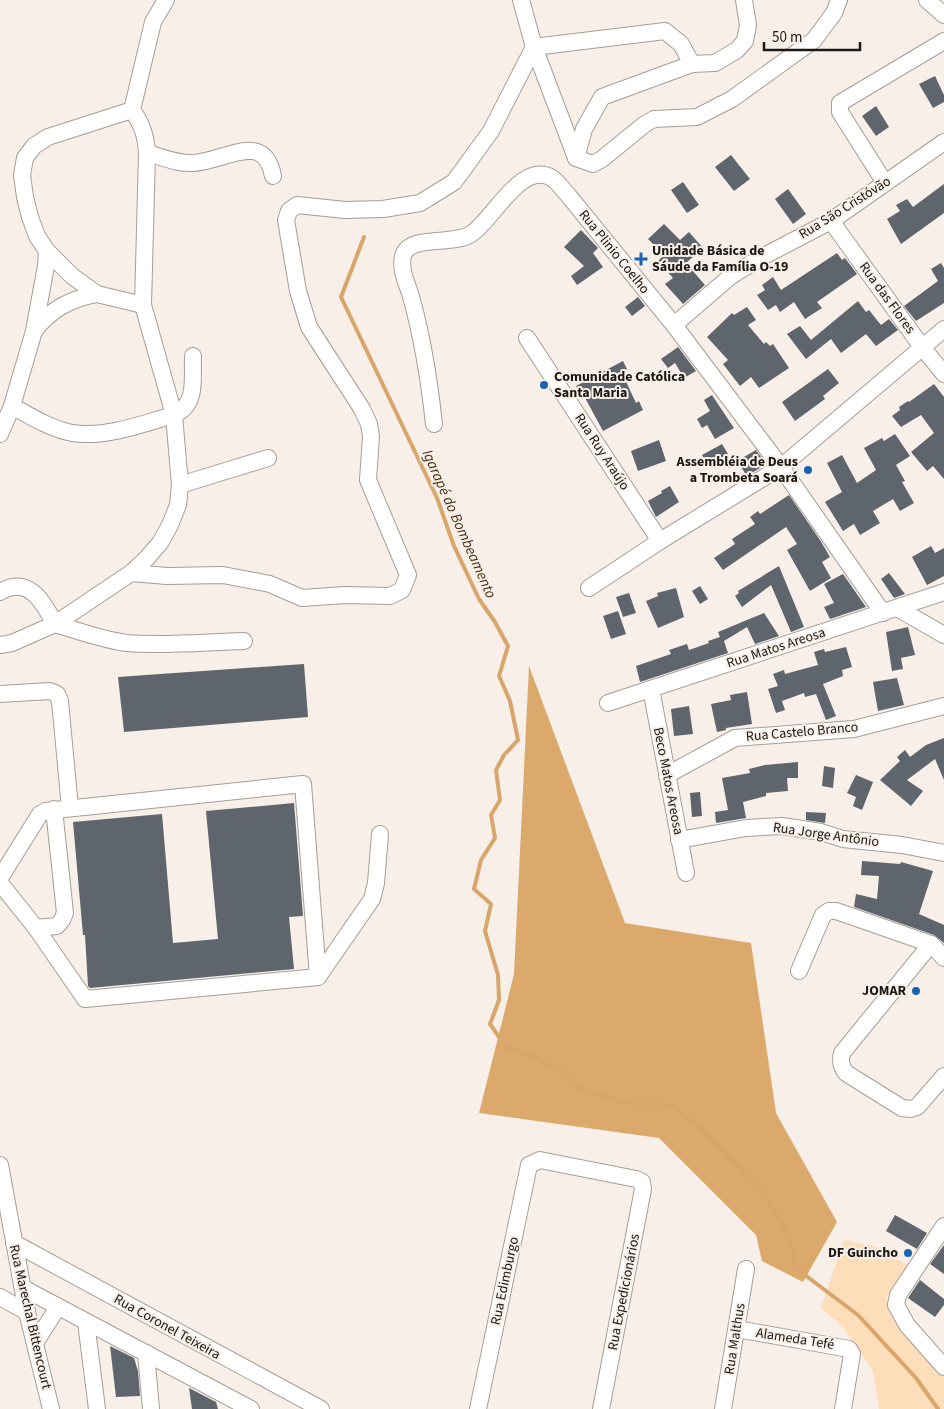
<svg xmlns="http://www.w3.org/2000/svg" width="944" height="1409" font-family="'Source Sans 3',sans-serif">
<rect width="100%" height="100%" fill="#f8f0e8"/>
<polygon fill="#fdddba" points="844,1240 877,1247 908,1265 886,1298 894,1315 944,1374 944,1409 879,1409 873,1371 843,1327 821,1308"/>
<polygon fill="#dca96d" points="529,666 625,923 751,943 776,1113 837,1222 803,1282 762,1261 756,1235 659,1138 479,1113 514,974"/>
<g fill="none" stroke-linecap="round" stroke-linejoin="round">
<polyline stroke="#d8a56a" stroke-width="4" points="364,237 341,297 437,498 454,546 479,599 495,622 508,646 499,676 510,701 518,740 504,755 496,770 500,800 491,815 495,838 481,860 474,889 491,904 485,931 498,975 499,1000 490,1024 506,1047 533,1057 562,1072 581,1090 626,1103 672,1105 698,1126 766,1196 789,1236 797,1269 858,1315 916,1378 938,1409"/>
</g>
<g fill="#5f656c">
<polygon points="935,76 944,95 944,102 933,108 919,84"/>
<polygon points="876,106 889,127 876,136 862,116"/>
<polygon points="731,155 750,179 734,191 715,167"/>
<polygon points="683,182 699,205 687,213 671,190"/>
<polygon points="944,184 944,213 901,244 887,219 900,211 896,205 907,199 913,207"/>
<polygon points="788,189 806,214 793,224 775,199"/>
<polygon points="664,224 680,240 689,232 703,248 686,263 705,285 683,304 665,284 673,278 658,261 664,255 648,239"/>
<polygon points="581,230 598,248 593,253 603,267 577,285 571,276 584,266 564,247"/>
<polygon points="837,253 842,260 845,258 857,274 817,302 822,308 805,319 794,302 780,312 776,305 768,310 757,295 765,290 762,285 773,277 781,290"/>
<polygon points="941,263 944,268 944,303 916,321 904,306 938,281 931,269"/>
<polygon points="638,297 645,306 632,316 625,307"/>
<polygon points="858,301 866,312 869,310 881,325 889,319 898,330 876,346 866,334 841,353 831,339 806,359 787,334 800,326 811,340"/>
<polygon points="747,307 756,320 748,325 764,344 766,342 770,346 773,344 789,368 759,388 751,377 740,386 723,364 728,360 707,337 732,313 734,315"/>
<polygon points="678,347 696,371 684,378 675,363 668,368 661,359"/>
<polygon points="623,361 627,369 622,373 636,403 639,401 643,410 603,431 583,394 581,395 576,386"/>
<polygon points="828,369 839,383 823,396 825,399 795,421 782,402"/>
<polygon points="934,384 944,397 944,479 933,466 927,471 911,452 934,433 921,415 901,427 892,416 900,410 899,407 908,401 909,402"/>
<polygon points="712,395 734,428 715,439 707,425 702,428 697,419 710,411 704,400"/>
<polygon points="895,434 910,456 896,465 905,481 902,482 914,503 900,511 893,499 873,511 880,523 860,535 854,524 843,531 825,502 842,492 827,463 842,455 857,483 876,470 864,448 882,438 884,441"/>
<polygon points="659,440 666,461 638,471 631,451"/>
<polygon points="722,444 728,454 708,465 702,455"/>
<polygon points="756,450 766,464 747,476 737,461"/>
<polygon points="670,486 679,502 656,517 648,501 662,493 661,491"/>
<polygon points="789,495 820,540 830,557 822,562 831,578 810,591 787,550 797,544 786,527 723,570 714,558 735,544 732,539 755,524 750,517 758,511 760,514"/>
<polygon points="931,546 935,553 944,548 944,576 927,585 912,557"/>
<polygon points="779,566 804,627 791,632 771,585 742,607 735,596 739,593 738,591"/>
<polygon points="889,573 905,594 894,598 881,579"/>
<polygon points="843,574 866,607 830,619 824,607 834,603 824,584"/>
<polygon points="700,586 708,599 700,604 692,591"/>
<polygon points="676,588 684,617 658,628 646,601 658,596 657,593"/>
<polygon points="629,593 636,613 623,617 616,597"/>
<polygon points="618,611 626,634 611,639 603,616"/>
<polygon points="764,613 779,636 755,644 747,627 724,641 728,653 640,682 636,666 671,654 669,650 687,644 689,650 709,643 708,641 720,637 718,632"/>
<polygon points="908,627 915,655 901,658 903,669 892,671 886,632"/>
<polygon points="846,647 852,667 842,670 843,676 823,684 836,716 826,720 816,694 805,697 804,693 782,701 785,710 776,713 768,689 778,686 773,674 784,670 785,674 818,665 814,652 824,649 825,652"/>
<polygon points="304,664 308,717 124,732 118,677"/>
<polygon points="897,678 904,705 878,711 873,682"/>
<polygon points="747,692 752,724 726,728 726,730 717,732 711,704 731,700 730,695"/>
<polygon points="689,706 693,734 674,736 671,709"/>
<polygon points="944,738 944,780 935,759 907,780 923,791 911,806 880,780 900,761 897,757 905,750 910,757 926,745"/>
<polygon points="798,762 798,778 787,778 788,791 766,793 766,796 743,802 746,818 716,823 715,812 728,810 722,778 750,773 749,769 765,765"/>
<polygon points="824,766 835,768 833,788 822,786"/>
<polygon points="856,775 873,782 862,810 853,806 856,797 847,793"/>
<polygon points="700,792 702,816 692,817 690,793"/>
<polygon points="294,803 303,916 289,917 294,969 90,988 88,986 85,935 83,935 73,822 162,814 173,943 218,939 206,811"/>
<polygon points="806,812 826,813 825,823 806,820"/>
<polygon points="862,861 900,864 901,862 933,871 919,914 944,925 944,943 934,935 854,907 856,894 877,899 879,876 861,875"/>
<polygon points="895,1215 927,1233 917,1249 886,1231"/>
<polygon points="944,1245 944,1274 930,1264"/>
<polygon points="920,1280 944,1299 944,1305 935,1317 908,1298"/>
<polygon points="110,1346 134,1358 138,1371 140,1396 116,1397"/>
<polygon points="189,1388 216,1402 218,1409 192,1409"/>
</g>
<g fill="none" stroke-linecap="round" stroke-linejoin="round">
<g stroke="#a59e96" stroke-width="18">
<g id="minor">
<polyline points="521,0 534,47 576,158 584,129 602,97 692,64 715,63 737,50 745,41 748,25 744,0"/>
<polyline points="927,0 944,15"/>
<path d="M147,153C162,157 178,164 193,163C224,162 264,129 273,176"/>
<polyline points="576,158 593,164 602,159 645,124 654,119 697,117 732,99 814,40 834,13 839,0"/>
<polyline points="885,183 840,112 840,103 944,41"/>
<polyline points="831,221 922,347 944,374"/>
<polyline points="47,251 72,276 97,294 143,305"/>
<polyline points="674,325 731,276 760,258 831,221 944,142"/>
<path d="M34,331C51,309 70,299 97,294"/>
<polyline points="527,338 660,541"/>
<path d="M12,406C30,416 51,429 72,433C106,438 141,424 174,415C198,404 192,379 193,356"/>
<path d="M434,424C429,378 423,338 410,293C406,282 400,268 403,256C409,234 453,246 471,234C493,220 521,160 552,178C558,182 563,190 568,195L674,325L781,467L883,613"/>
<polyline points="0,434 12,406 34,331 46,266 47,251 37,236 30,217 25,197 22,175 25,158 34,146 48,137 132,110"/>
<polyline points="180,485 268,458"/>
<polyline points="131,573 167,576 223,575 270,584 302,598 345,595 390,596 402,590 408,575 368,480 371,436 369,424 362,409 309,327 298,291 286,220 289,211 297,205 345,210 383,209 420,203 454,182 491,131 534,47 665,31 681,44 692,64"/>
<polyline points="589,588 660,541 781,467 944,329"/>
<path d="M0,592C29,575 43,602 55,624C79,631 102,640 127,643C165,646 205,642 244,641"/>
<polyline points="897,608 944,635"/>
<path d="M0,645L12,643L55,624L131,573L146,559L160,543L170,525L178,505L180,485L174,415L143,305L147,153C146,136 142,124 132,110L153,22L166,0"/>
<polyline points="651,689 686,873"/>
<polyline points="0,694 50,691 57,694 60,701 70,808"/>
<polyline points="608,703 944,592"/>
<polyline points="667,775 735,738 854,729 944,706"/>
<polyline points="679,840 746,828 782,826 821,832 843,839 902,845 944,853"/>
<polyline points="0,878 40,814 46,811 303,784 318,977 85,999 36,928 0,883"/>
<polyline points="36,928 57,926 62,920 65,913 54,809"/>
<path d="M931,944L842,1053C840,1061 841,1066 846,1073L902,1108L911,1109L917,1107L944,1076"/>
<polyline points="799,971 823,915 829,911 836,911 931,944 944,958"/>
<polyline points="318,977 372,899 376,883 380,834"/>
<polyline points="0,1165 27,1312 51,1409"/>
<polyline points="944,1226 898,1295 896,1305 907,1325 944,1367"/>
<polyline points="14,1243 321,1409"/>
<polyline points="23,1288 251,1409"/>
<polyline points="0,1297 27,1312"/>
<polyline points="86,1322 97,1409"/>
<polyline points="737,1329 849,1349 852,1354 843,1409"/>
<polyline points="35,1343 58,1307"/>
<polyline points="146,1353 151,1409"/>
<polyline points="478,1409 529,1165 540,1160 636,1179 642,1182 643,1189 601,1409"/>
<polyline points="723,1409 746,1269"/>
</g>
</g>
<use href="#minor" stroke="#fff" stroke-width="16"/>
</g>
<g fill="#1a63b3" stroke="#f8f0e8" stroke-width="2">
<path d="M638.5 251.5h5v5h5v5h-5v5h-5v-5h-5v-5h5z"/>
<circle cx="544" cy="385" r="5"/>
<circle cx="808" cy="470" r="5"/>
<circle cx="916" cy="991" r="5"/>
<circle cx="908" cy="1253" r="5"/>
</g>
<g text-anchor="middle" dominant-baseline="central" stroke-width="4" stroke-linejoin="round" paint-order="stroke">
<g font-size="14" fill="#1a1714" stroke="#f8f0e8">
<text transform="translate(845 208) rotate(-32)">Rua São Cristóvão</text>
<text transform="translate(614 252) rotate(51)">Rua Plinio Coelho</text>
<text transform="translate(887 298) rotate(54)">Rua das Flores</text>
<text transform="translate(602 452) rotate(57)">Rua Ruy Araújo</text>
<text transform="translate(776 648) rotate(-18)">Rua Matos Areosa</text>
<text transform="translate(802 732) rotate(-5)">Rua Castelo Branco</text>
<text transform="translate(668 781) rotate(79)">Beco Matos Areosa</text>
<text transform="translate(826 835) rotate(8)">Rua Jorge Antônio</text>
<text transform="translate(505 1281) rotate(-78)">Rua Edimburgo</text>
<text transform="translate(624 1292) rotate(-79)">Rua Expedicionários</text>
<text transform="translate(30 1317) rotate(77)">Rua Marechal Bittencourt</text>
<text transform="translate(167 1327) rotate(29)">Rua Coronel Teixeira</text>
<text transform="translate(735 1339) rotate(-81)">Rua Malthus</text>
<text transform="translate(795 1339) rotate(9)">Alameda Tefé</text>
</g>
<g font-size="14" font-weight="bold" fill="#1a1714" stroke="#f8f0e8" text-anchor="end">
<text x="652" y="251" text-anchor="start">Unidade Básica de<tspan x="652" dy="16">Sáude da Família O-19</tspan></text>
<text x="554" y="377" text-anchor="start">Comunidade Católica<tspan x="554" dy="16">Santa Maria</tspan></text>
<text x="798" y="462">Assembléia de Deus<tspan x="798" dy="16">a Trombeta Soará</tspan></text>
<text x="906" y="991">JOMAR</text>
<text x="898" y="1253">DF Guincho</text>
</g>
<g font-size="15" font-style="italic" fill="#442e13" stroke="#f8f0e8">
<text transform="translate(459 524) rotate(66)">Igarapé do Bombeamento</text>
</g>
</g>
<path d="M764 42v8h96v-8" fill="none" stroke="#1a1714" stroke-width="2.5"/>
<text x="772" y="42" font-size="15" fill="#1a1714" stroke="#f8f0e8" stroke-width="4" paint-order="stroke">50 m</text>
</svg>
